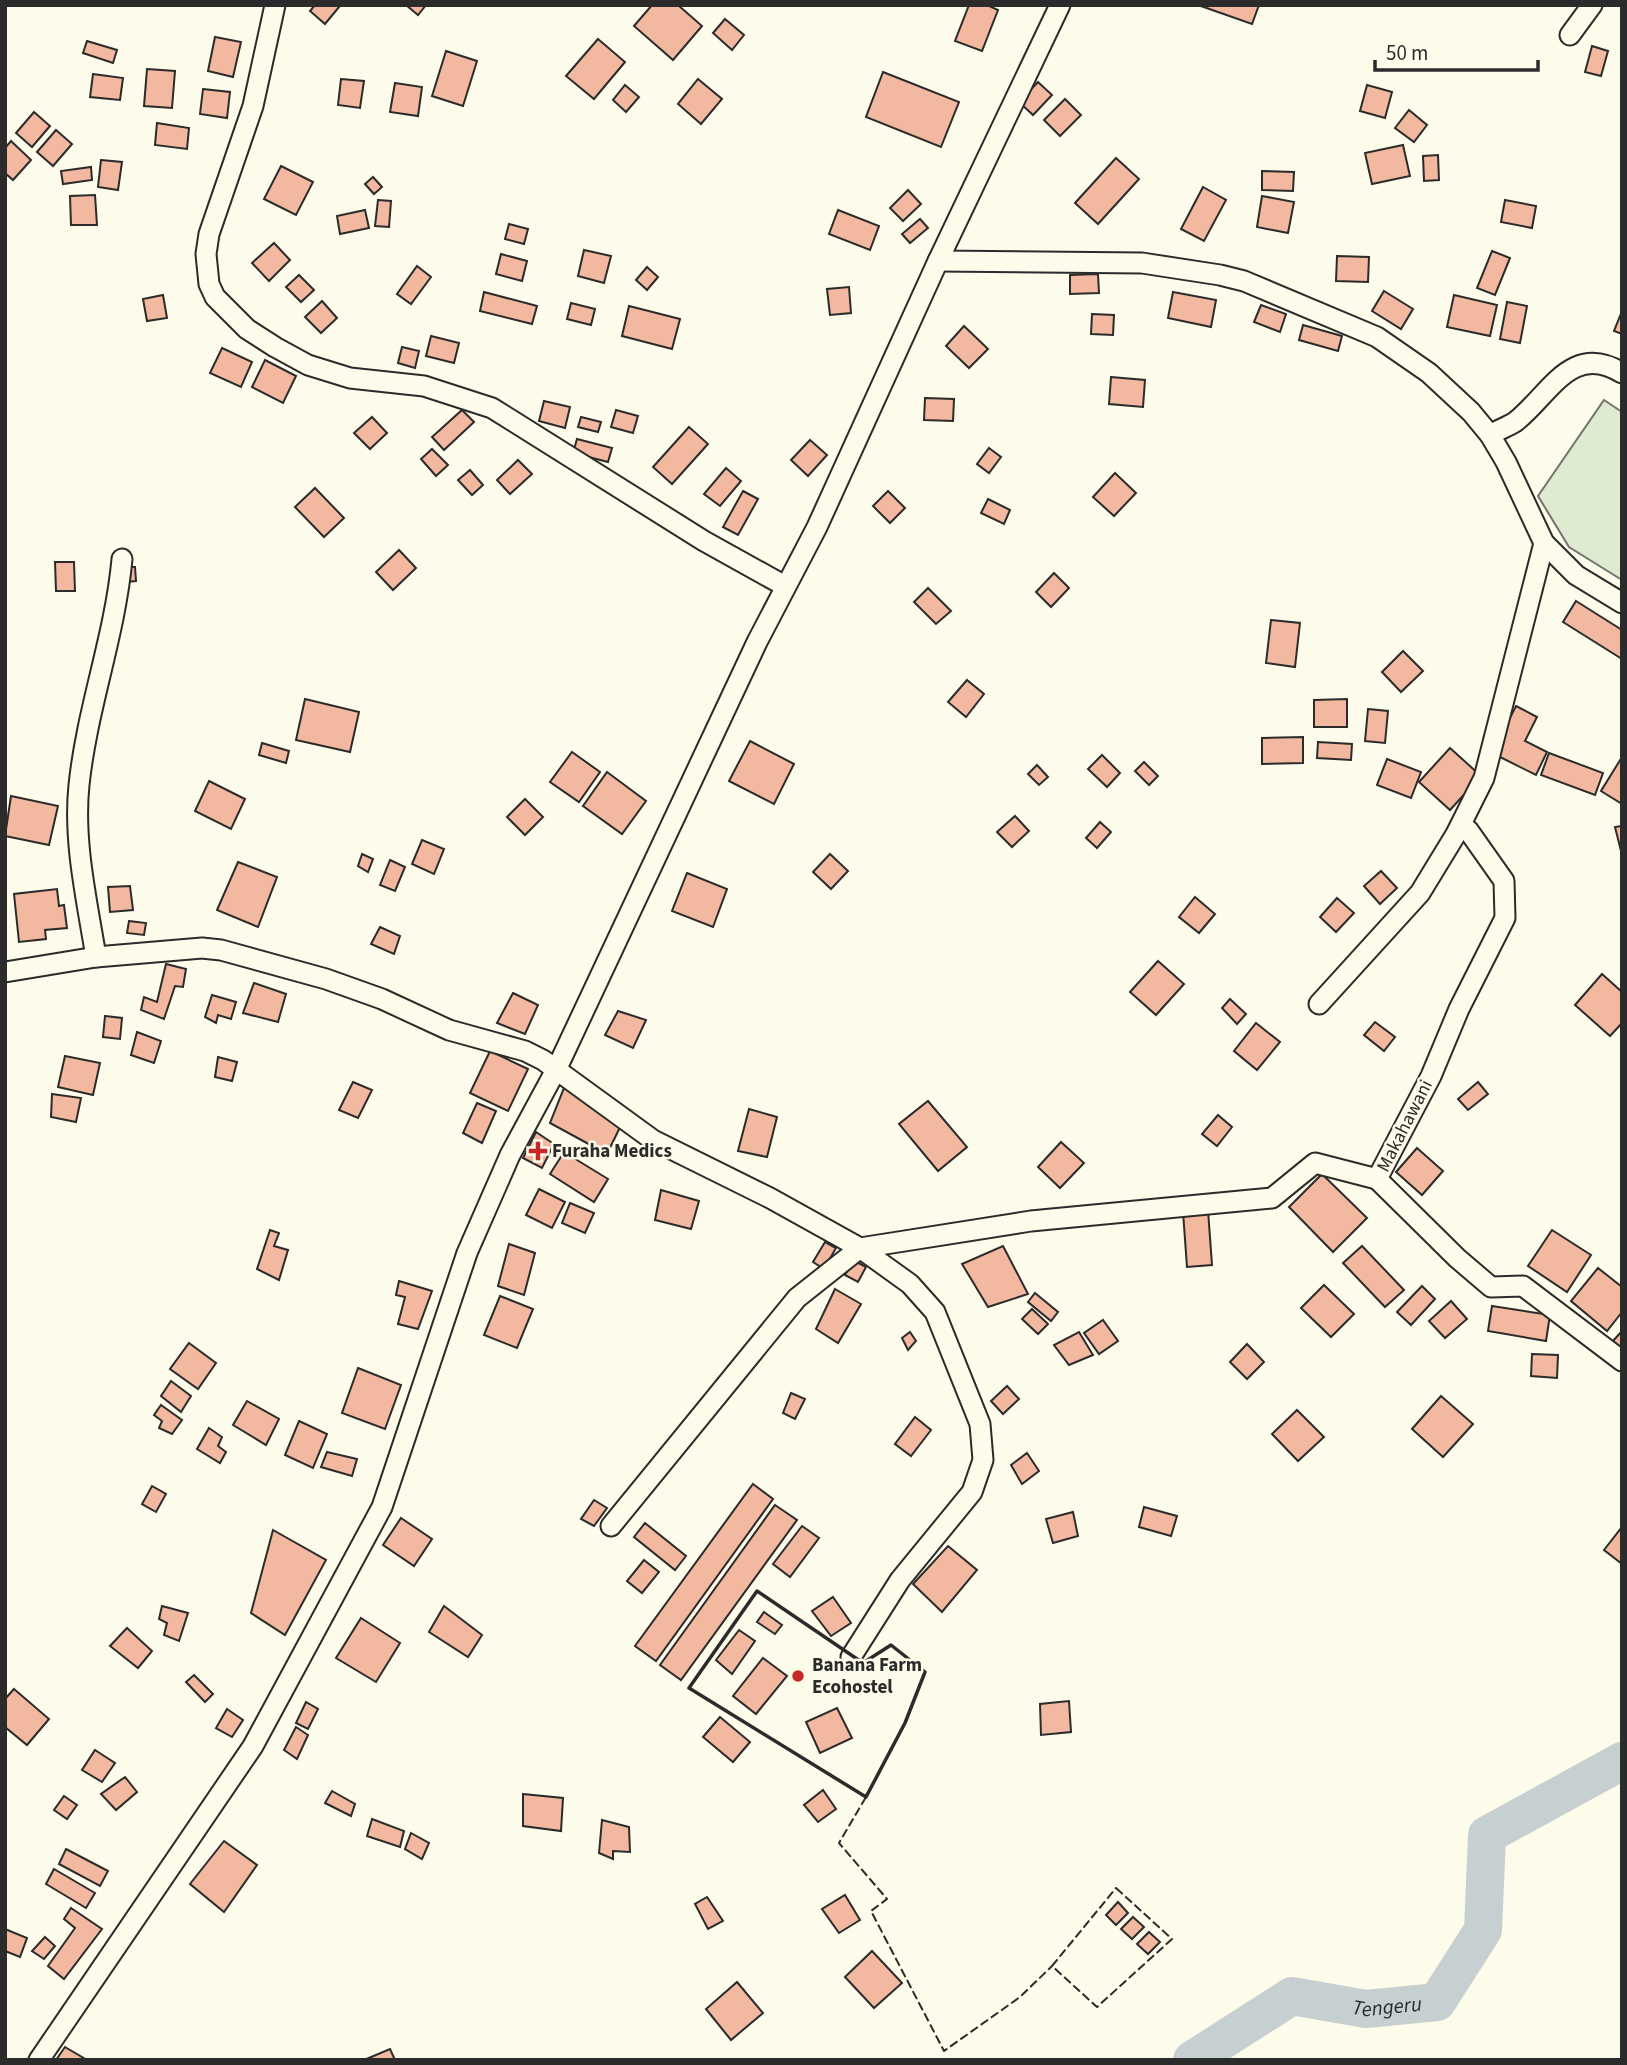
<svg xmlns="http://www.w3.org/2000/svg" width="1627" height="2065" font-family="'Source Sans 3',sans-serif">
<rect width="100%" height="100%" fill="#fdfbea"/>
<polygon fill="#deebd1" stroke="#74746e" stroke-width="2" points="1604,400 1622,412 1622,580 1569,547 1538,496"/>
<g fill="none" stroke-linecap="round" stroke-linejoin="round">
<path stroke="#c7d0d0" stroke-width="38" id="s1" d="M1192,2060L1292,1996L1366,2009L1437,2002L1483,1930L1487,1835L1622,1761"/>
</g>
<g fill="#f2b8a0" stroke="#2b2b2b" stroke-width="2">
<polygon points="315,5 337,5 339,7 325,24 310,11"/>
<polygon points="406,5 426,5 418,15"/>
<polygon points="652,5 678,5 702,26 673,60 634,26"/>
<polygon points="969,5 987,5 998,10 982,51 955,41"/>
<polygon points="1198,5 1259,5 1252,24"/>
<polygon points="725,19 744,35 732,50 713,33"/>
<polygon points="215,37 241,42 233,77 208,71"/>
<polygon points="598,39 625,62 594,99 566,76"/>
<polygon points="87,41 117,50 113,63 83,53"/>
<polygon points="1592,46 1608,51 1601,76 1585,72"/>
<polygon points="446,51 477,61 463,106 432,96"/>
<polygon points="147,69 175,71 172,108 144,106"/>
<polygon points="883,72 959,102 941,147 866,117"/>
<polygon points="93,74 123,78 120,100 90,97"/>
<polygon points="341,79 364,81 360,108 338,105"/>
<polygon points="698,79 722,99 701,124 678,104"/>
<polygon points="1038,82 1052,95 1033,115 1019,102"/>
<polygon points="395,83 422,87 418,116 390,112"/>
<polygon points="625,85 639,97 626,112 613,100"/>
<polygon points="1367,85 1392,92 1385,118 1360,111"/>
<polygon points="203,89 230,92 227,118 200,114"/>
<polygon points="1065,99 1081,115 1060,136 1044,120"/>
<polygon points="1409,110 1427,125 1414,142 1395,128"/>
<polygon points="34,112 50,126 32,147 16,133"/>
<polygon points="157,123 189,128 187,149 155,145"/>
<polygon points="56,130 72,144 53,166 37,152"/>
<polygon points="11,141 31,160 13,180 5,173 5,148"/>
<polygon points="1403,145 1410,176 1372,184 1365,153"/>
<polygon points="1438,155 1439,180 1424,181 1423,156"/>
<polygon points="1116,158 1139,179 1098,224 1075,203"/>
<polygon points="101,160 122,162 118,190 98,187"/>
<polygon points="281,166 313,182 296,215 264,199"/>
<polygon points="91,167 92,180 63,184 61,171"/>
<polygon points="1262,171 1294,172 1293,191 1262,190"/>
<polygon points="373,177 382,187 374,194 365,184"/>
<polygon points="1203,187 1226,200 1204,241 1181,229"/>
<polygon points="908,190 921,204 903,221 890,208"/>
<polygon points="95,195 97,225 71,225 70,196"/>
<polygon points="1262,196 1294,202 1288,233 1257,227"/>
<polygon points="378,200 391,201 389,227 375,226"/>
<polygon points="1505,200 1536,206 1532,228 1501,222"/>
<polygon points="365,210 369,228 340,234 337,216"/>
<polygon points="838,210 879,226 870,250 829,234"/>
<polygon points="920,219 928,228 910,243 902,234"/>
<polygon points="509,224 528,229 524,244 505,239"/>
<polygon points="274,243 290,260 269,281 252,263"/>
<polygon points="584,250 611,256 604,283 578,276"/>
<polygon points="1492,251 1510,258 1495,295 1477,288"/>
<polygon points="501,254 527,261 522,281 496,274"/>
<polygon points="1337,256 1369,257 1368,282 1336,281"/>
<polygon points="417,266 431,277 411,304 397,294"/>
<polygon points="647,267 658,277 647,290 636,280"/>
<polygon points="1098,274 1099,293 1070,294 1070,275"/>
<polygon points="299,275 314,290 301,302 286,287"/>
<polygon points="849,287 851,313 830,315 827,289"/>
<polygon points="1384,291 1413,309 1401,329 1372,311"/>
<polygon points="484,292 537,306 532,324 480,311"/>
<polygon points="1173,292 1216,300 1211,327 1168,318"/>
<polygon points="163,295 167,318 147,321 143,299"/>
<polygon points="1454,295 1497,305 1490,336 1447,327"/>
<polygon points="322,301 337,318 321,333 305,317"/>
<polygon points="1507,302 1527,306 1520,343 1500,339"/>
<polygon points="571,303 595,309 591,325 567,319"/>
<polygon points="1261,305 1286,314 1280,332 1254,322"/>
<polygon points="629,306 680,319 672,349 622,336"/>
<polygon points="1622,311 1622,334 1614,331"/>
<polygon points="1092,314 1114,315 1113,335 1091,334"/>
<polygon points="1303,325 1342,336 1338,351 1299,340"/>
<polygon points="964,326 988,349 969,368 946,346"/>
<polygon points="431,336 459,343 454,363 426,356"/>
<polygon points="402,347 419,351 415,368 398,363"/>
<polygon points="222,348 252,362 241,387 210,373"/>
<polygon points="265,360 296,376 283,403 252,387"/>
<polygon points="1111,377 1145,380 1143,407 1109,404"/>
<polygon points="925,398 954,399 953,421 924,420"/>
<polygon points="544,401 570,407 565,428 539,421"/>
<polygon points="462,410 474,422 444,450 432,437"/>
<polygon points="616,410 638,416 633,433 611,427"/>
<polygon points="372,417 387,433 370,449 354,433"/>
<polygon points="581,417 601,422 598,432 578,427"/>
<polygon points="689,427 708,444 672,484 653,467"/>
<polygon points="577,439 612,448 608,462 573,453"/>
<polygon points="810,440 827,455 808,476 791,460"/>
<polygon points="989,448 1001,457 989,473 977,464"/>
<polygon points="432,449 448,465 436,476 421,459"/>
<polygon points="518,460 532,474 510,494 497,480"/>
<polygon points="726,468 741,481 720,506 704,494"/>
<polygon points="470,470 483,485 472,495 458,480"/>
<polygon points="1115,473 1136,493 1114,516 1093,497"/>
<polygon points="315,488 344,518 324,537 295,507"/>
<polygon points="743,491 758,499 738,535 723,527"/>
<polygon points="888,491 905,508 890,523 873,506"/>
<polygon points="988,499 1010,510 1004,524 981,513"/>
<polygon points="399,550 416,568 393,590 376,572"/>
<polygon points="55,562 74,562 75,591 56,591"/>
<polygon points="126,567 135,567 136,581 127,582"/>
<polygon points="1054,573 1069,588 1051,607 1036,592"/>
<polygon points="928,588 951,611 936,624 914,602"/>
<polygon points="1576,601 1622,630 1622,659 1563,622"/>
<polygon points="1271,620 1300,623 1295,667 1266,663"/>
<polygon points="1403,651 1423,671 1401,692 1382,672"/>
<polygon points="967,680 984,694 966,717 948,702"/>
<polygon points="305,699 359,712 350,752 296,740"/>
<polygon points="1347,699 1347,727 1314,727 1314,700"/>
<polygon points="1516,706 1537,717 1525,741 1547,752 1536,775 1492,753"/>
<polygon points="1368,709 1388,711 1385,743 1365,741"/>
<polygon points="1303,737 1303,763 1262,764 1262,738"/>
<polygon points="750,741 794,764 774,804 729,781"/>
<polygon points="1318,742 1352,744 1351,760 1317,758"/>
<polygon points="262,743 289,751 286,763 259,755"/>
<polygon points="1450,748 1481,776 1450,810 1419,782"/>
<polygon points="572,752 600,772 579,802 550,782"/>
<polygon points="1549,753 1603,773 1595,795 1541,775"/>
<polygon points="1102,755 1120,773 1107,787 1088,769"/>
<polygon points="1622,757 1622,804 1601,791"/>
<polygon points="1387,759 1421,772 1411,798 1377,785"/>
<polygon points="1144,762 1158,776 1149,785 1135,771"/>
<polygon points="1037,765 1048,777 1039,785 1028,774"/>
<polygon points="607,772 646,801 622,834 583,806"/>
<polygon points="209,781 245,799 231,829 195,811"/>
<polygon points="11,796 58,806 49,845 5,836"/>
<polygon points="525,799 543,817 525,835 507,817"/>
<polygon points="1015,816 1029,831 1012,847 997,832"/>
<polygon points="1100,822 1111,832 1097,848 1086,838"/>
<polygon points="1622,826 1622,855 1615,827"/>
<polygon points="422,840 444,849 434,874 412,864"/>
<polygon points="362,854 373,859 368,872 358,866"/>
<polygon points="830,854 848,871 831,889 813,872"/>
<polygon points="390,860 405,867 395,891 380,885"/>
<polygon points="238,862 277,877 258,927 217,910"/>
<polygon points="1381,871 1397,888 1380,904 1364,886"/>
<polygon points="687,873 727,889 713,927 672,911"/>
<polygon points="130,886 133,910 110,912 108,887"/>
<polygon points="57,889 59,906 64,905 67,928 45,930 46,939 19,942 14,894"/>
<polygon points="1195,897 1215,914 1199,933 1179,917"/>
<polygon points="1337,898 1354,913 1336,932 1320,917"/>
<polygon points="129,921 146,923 144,935 127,933"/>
<polygon points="380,927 400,936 394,954 371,944"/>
<polygon points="1158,961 1184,984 1156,1015 1130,992"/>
<polygon points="166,964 186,969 183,987 175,986 164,1019 141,1010 144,997 157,1002"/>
<polygon points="1602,974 1622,992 1622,1023 1610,1036 1575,1005"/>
<polygon points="254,983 286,994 278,1022 243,1013"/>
<polygon points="513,993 538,1005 525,1034 497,1023"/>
<polygon points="212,995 236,1002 231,1019 218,1015 216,1023 205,1017"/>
<polygon points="1230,999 1246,1014 1237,1024 1222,1008"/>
<polygon points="618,1011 646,1020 633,1048 605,1035"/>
<polygon points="105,1016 122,1018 120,1039 103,1037"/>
<polygon points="1375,1022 1395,1037 1384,1051 1364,1035"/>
<polygon points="1256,1023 1280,1042 1257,1070 1234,1051"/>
<polygon points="137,1032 161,1041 154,1063 131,1055"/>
<polygon points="490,1051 528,1069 508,1111 470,1093"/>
<polygon points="65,1056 100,1063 93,1095 58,1087"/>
<polygon points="218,1057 237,1062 232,1081 215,1077"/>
<polygon points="353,1082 372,1090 358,1118 339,1110"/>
<polygon points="1478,1082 1488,1094 1468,1110 1458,1099"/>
<polygon points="564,1088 624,1119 607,1154 550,1123"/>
<polygon points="52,1094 81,1098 76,1122 51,1117"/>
<polygon points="928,1101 967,1147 938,1171 899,1124"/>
<polygon points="477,1103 496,1111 482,1143 463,1133"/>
<polygon points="749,1109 777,1117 767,1157 738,1151"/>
<polygon points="1218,1115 1232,1127 1217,1146 1202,1134"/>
<polygon points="536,1132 554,1144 542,1168 523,1158"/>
<polygon points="1061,1142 1084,1163 1060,1188 1038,1167"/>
<polygon points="1417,1148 1443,1171 1422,1195 1396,1172"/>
<polygon points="564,1152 608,1179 594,1202 550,1174"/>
<polygon points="1322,1174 1367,1218 1333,1252 1289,1207"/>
<polygon points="539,1189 565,1202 552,1228 526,1215"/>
<polygon points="661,1190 699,1201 691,1229 655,1220"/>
<polygon points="570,1203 594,1213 585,1233 562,1223"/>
<polygon points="1208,1210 1212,1265 1187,1267 1183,1212"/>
<polygon points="270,1230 279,1233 274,1246 288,1250 279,1280 257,1269"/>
<polygon points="1552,1230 1591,1255 1567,1292 1528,1266"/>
<polygon points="825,1242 836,1248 824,1269 813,1262"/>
<polygon points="509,1244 535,1253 524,1295 498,1286"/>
<polygon points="1003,1246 1028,1294 988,1307 962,1264"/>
<polygon points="1362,1246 1404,1290 1385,1307 1343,1263"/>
<polygon points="853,1260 866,1267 858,1282 845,1275"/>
<polygon points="1598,1268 1622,1287 1622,1312 1607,1331 1571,1301"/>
<polygon points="399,1281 432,1291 418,1329 398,1324 405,1297 396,1295"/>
<polygon points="1324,1285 1354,1314 1331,1337 1301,1308"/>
<polygon points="1422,1286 1435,1299 1411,1325 1397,1312"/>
<polygon points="835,1289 861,1304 838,1343 816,1329"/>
<polygon points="1035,1293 1058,1312 1051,1321 1028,1302"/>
<polygon points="500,1296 533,1309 517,1348 484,1335"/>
<polygon points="1451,1301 1467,1319 1445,1338 1429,1321"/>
<polygon points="1492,1306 1550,1315 1546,1341 1488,1331"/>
<polygon points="1032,1309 1048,1324 1038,1334 1022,1319"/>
<polygon points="1103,1320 1118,1341 1099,1354 1084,1333"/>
<polygon points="1622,1331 1622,1350 1612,1342"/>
<polygon points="910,1332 916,1341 908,1350 902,1338"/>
<polygon points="1079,1332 1093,1355 1069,1365 1054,1345"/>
<polygon points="189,1343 216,1363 198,1389 170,1369"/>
<polygon points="1247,1344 1264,1362 1247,1379 1230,1362"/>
<polygon points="1532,1354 1558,1355 1557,1378 1531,1376"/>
<polygon points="358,1368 401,1385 385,1429 342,1413"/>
<polygon points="171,1381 191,1396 181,1412 161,1396"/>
<polygon points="1007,1386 1019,1399 1003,1414 991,1401"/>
<polygon points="791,1393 805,1399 795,1419 783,1413"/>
<polygon points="1441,1396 1473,1424 1443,1457 1412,1429"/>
<polygon points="247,1401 279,1419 266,1445 233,1425"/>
<polygon points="161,1405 182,1420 172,1434 159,1428 162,1421 154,1415"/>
<polygon points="1297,1410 1324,1437 1298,1461 1272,1434"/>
<polygon points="915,1417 931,1430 911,1456 895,1444"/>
<polygon points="299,1421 327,1434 313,1468 285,1455"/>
<polygon points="209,1428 222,1437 218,1446 226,1452 220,1463 197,1449"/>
<polygon points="327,1452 357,1459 352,1476 321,1467"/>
<polygon points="1027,1453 1039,1471 1022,1484 1011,1465"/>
<polygon points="753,1484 773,1499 656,1661 635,1646"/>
<polygon points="152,1486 166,1494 156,1512 142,1504"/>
<polygon points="594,1500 607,1508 594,1526 581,1519"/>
<polygon points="775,1505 797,1520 681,1680 660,1665"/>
<polygon points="1144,1507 1177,1516 1171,1536 1139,1527"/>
<polygon points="1073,1512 1078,1536 1053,1543 1046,1519"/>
<polygon points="401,1518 432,1539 414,1566 383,1545"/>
<polygon points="645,1523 686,1556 675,1570 634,1537"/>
<polygon points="802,1526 819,1538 790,1577 773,1564"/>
<polygon points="1622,1527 1622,1564 1604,1550"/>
<polygon points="273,1530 326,1560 285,1635 251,1613"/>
<polygon points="948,1546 977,1570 942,1612 913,1584"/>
<polygon points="644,1560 659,1572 642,1593 627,1581"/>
<polygon points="833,1597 851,1623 831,1636 812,1611"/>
<polygon points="162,1606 188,1613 179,1641 164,1635 167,1623 159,1619"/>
<polygon points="444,1606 482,1635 468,1657 429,1632"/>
<polygon points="764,1612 782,1625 775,1634 757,1622"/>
<polygon points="361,1618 400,1643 376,1682 336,1658"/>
<polygon points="127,1628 152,1651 138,1668 110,1646"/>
<polygon points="739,1630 755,1641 732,1674 716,1660"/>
<polygon points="763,1658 787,1676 756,1714 733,1696"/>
<polygon points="194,1675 213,1694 205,1702 186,1682"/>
<polygon points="14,1689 49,1719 27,1745 5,1727 5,1699"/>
<polygon points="1069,1701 1071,1732 1041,1735 1040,1704"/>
<polygon points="306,1702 318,1709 308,1729 296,1723"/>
<polygon points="837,1708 852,1738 820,1753 806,1722"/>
<polygon points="227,1709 243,1720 232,1737 216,1728"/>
<polygon points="720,1717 750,1742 733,1762 703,1737"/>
<polygon points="296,1727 308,1735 297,1759 284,1750"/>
<polygon points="95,1750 115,1763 102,1782 82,1770"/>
<polygon points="125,1777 137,1792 116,1810 101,1794"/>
<polygon points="823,1790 836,1809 818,1822 804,1805"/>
<polygon points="332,1791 355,1804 351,1816 325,1803"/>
<polygon points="523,1794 563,1798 561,1831 523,1826"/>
<polygon points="64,1796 77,1805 67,1819 54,1810"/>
<polygon points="372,1819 404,1831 400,1847 367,1836"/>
<polygon points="602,1820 629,1827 630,1852 613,1851 613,1859 599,1853"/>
<polygon points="411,1833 429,1843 422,1859 405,1849"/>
<polygon points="224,1841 257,1865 224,1912 190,1884"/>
<polygon points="66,1849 108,1871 100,1886 59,1864"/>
<polygon points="54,1869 95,1893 86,1908 46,1884"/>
<polygon points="845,1895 860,1920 839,1933 822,1909"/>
<polygon points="707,1897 723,1921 708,1929 695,1904"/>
<polygon points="1118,1902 1128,1913 1116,1925 1106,1915"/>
<polygon points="71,1908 102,1929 64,1979 48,1966 75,1928 64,1919"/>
<polygon points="1133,1917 1144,1927 1132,1939 1121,1929"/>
<polygon points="5,1929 27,1938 20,1957 5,1951"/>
<polygon points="1149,1932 1160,1942 1148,1954 1137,1944"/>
<polygon points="45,1937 55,1946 44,1959 32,1951"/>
<polygon points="872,1951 902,1983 874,2008 845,1977"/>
<polygon points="737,1982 763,2013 731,2040 706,2009"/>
<polygon points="65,2047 87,2060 56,2060"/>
<polygon points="390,2049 395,2060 364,2060"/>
</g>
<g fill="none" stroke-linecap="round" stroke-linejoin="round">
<g stroke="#2b2b2b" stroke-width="23">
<g id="minor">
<polyline points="275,5 253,106 209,234 206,254 209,284 215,297 247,329 275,347 308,365 350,378 424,386 492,408 704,541 785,586"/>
<polyline points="1570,35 1592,5"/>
<polyline points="938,261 1142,263 1220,275 1244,281 1377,337 1429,373 1471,412 1490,435 1506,462 1544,543 1576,575 1622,603"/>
<path d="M1490,435C1498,430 1507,427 1515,422C1549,396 1571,341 1622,373"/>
<polyline points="1468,830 1504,881 1505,918 1459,1009 1431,1076 1377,1179 1457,1258 1491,1287 1523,1286 1622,1361"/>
<path d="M96,957C87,901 73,841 79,785C87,708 115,636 122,559"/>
<polyline points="5,972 96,957 202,948 221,950 326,979 382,999 449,1030 525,1051 543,1060 653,1140 770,1198 860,1248 910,1284 935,1312 980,1424 983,1460 972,1492 900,1580 851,1657"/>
<polyline points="1319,1004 1420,893 1456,834 1484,778 1544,543"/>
<polyline points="611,1526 797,1298 860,1248 1031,1221 1272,1198 1315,1163 1377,1179"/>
<polyline points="39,2060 253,1746 382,1507 467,1253 510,1155 557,1068 757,642 817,527 938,261 1060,5"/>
</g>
</g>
<use href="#minor" stroke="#fdfbea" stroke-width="19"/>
<g stroke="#2b2b2b" stroke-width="2" stroke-dasharray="9 3.5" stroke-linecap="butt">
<polyline points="866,1797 839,1843 887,1899 871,1911 944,2051 1020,1997 1052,1966"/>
<polygon points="1116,1888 1172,1939 1097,2007 1052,1966"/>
</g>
<polygon stroke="#2b2b2b" stroke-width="3.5" points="757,1591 863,1663 891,1645 925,1672 905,1723 866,1797 689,1688"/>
</g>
<g fill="#c62828" stroke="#fdfbea" stroke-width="2.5">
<path d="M534.5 1140.5h7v7h7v7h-7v7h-7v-7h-7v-7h7z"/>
<circle cx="798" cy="1676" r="7"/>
</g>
<g text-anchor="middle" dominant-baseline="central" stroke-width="5" stroke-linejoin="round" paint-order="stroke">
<g font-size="19" fill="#2b2b2b" stroke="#fdfbea">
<text transform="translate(1405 1126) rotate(-63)">Makahawani</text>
</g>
<g font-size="19" font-weight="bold" fill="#2b2b2b" stroke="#fdfbea" text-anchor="start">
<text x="552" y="1151">Furaha Medics</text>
<text x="812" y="1665">Banana Farm<tspan x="812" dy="22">Ecohostel</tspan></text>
</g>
<g font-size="21" font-style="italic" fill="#2b2b2b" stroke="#fdfbea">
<text stroke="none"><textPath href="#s1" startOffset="215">Tengeru</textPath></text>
</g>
</g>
<rect width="1627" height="2065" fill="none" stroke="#2b2b2b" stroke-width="14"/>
<path d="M1375 60v10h163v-10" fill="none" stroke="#2b2b2b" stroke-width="3.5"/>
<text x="1386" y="60" font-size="21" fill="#2b2b2b" stroke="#fdfbea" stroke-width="5" paint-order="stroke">50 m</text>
</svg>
